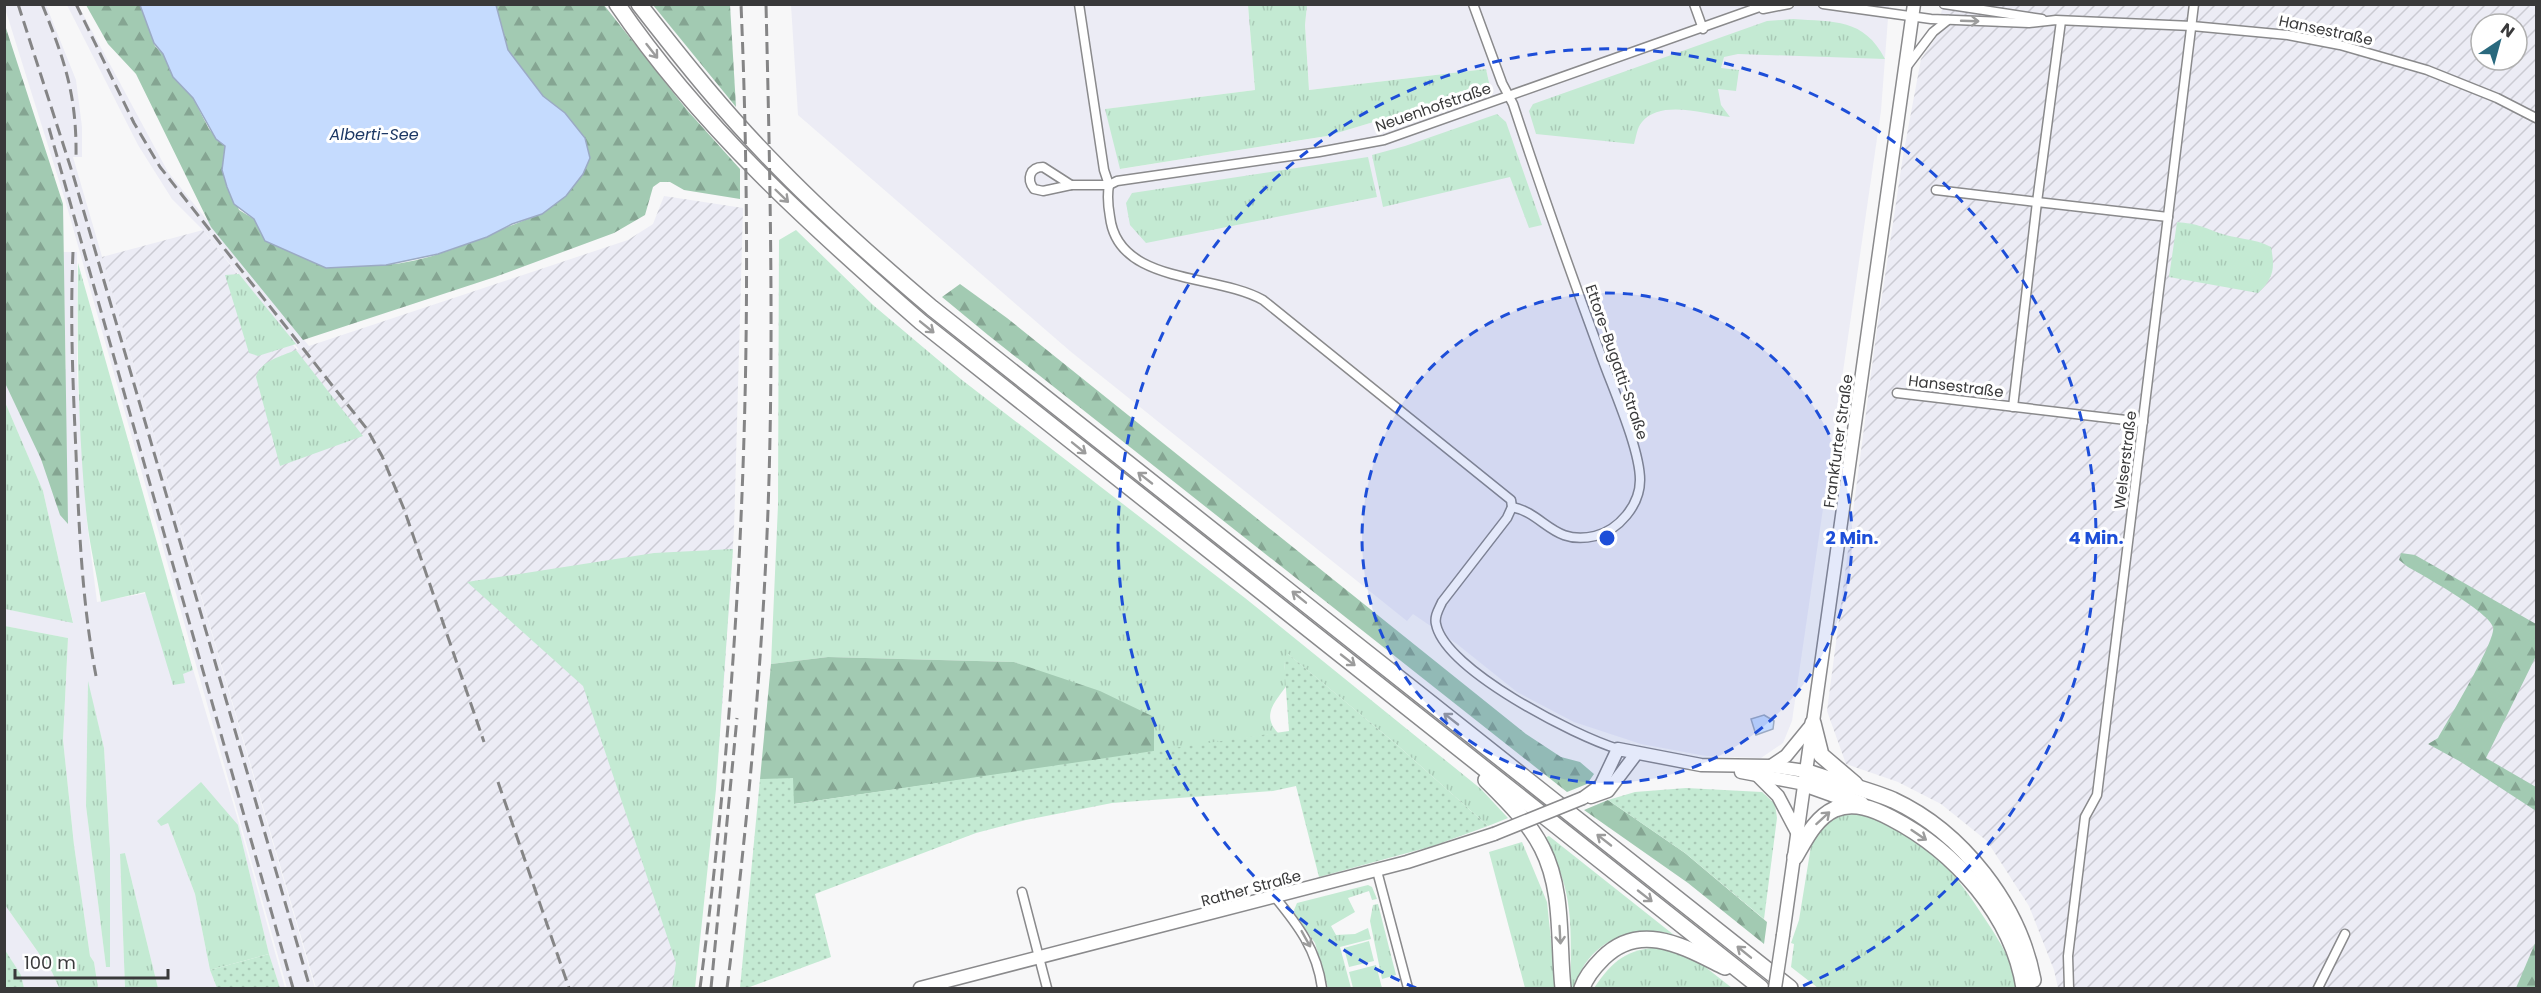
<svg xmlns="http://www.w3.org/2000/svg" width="2541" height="993" font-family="Poppins,sans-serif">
<defs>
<pattern id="industrial-furrows" width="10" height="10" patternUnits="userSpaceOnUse" patternTransform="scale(1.5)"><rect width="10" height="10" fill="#ececf5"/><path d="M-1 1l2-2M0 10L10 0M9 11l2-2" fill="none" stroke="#cbcbd3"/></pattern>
<pattern id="grass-tufts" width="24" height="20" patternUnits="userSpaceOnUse" patternTransform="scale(1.5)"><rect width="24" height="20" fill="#c4ead3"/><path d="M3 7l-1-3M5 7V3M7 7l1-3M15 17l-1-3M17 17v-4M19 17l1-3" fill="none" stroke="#a9c9b6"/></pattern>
<pattern id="forest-firs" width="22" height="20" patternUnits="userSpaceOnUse" patternTransform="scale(1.5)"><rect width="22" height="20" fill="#a2cab2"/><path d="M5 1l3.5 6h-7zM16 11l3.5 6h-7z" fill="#85a592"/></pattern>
<pattern id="garden-dots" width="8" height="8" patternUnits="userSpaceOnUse" patternTransform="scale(1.5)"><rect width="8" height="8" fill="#c4ead3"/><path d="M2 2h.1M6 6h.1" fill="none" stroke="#a9c9b6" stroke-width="1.8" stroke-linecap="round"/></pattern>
</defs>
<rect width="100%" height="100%" fill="#f7f7f8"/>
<g fill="#ececf5" fill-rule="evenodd">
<polygon points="4,5 46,5 76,80 82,127 82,157 73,157 315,988 287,988 66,203"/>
<polygon points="67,5 78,5 168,172 313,351 333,392 203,230 172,199 138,145"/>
<polygon points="791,5 1248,5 1255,90 1106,109 1121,169 1327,136 1490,87 1486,69 1309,90 1305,25 1307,5 1889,5 1881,111 1792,721 1783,743 1761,758 1706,756 1641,744 1574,722 1517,692 1457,644 1413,614 1407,621 1070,351 798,115"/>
<path d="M63,252H77V377L87,522L97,602L169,589L236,813L285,988H280L269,954L238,825L168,823L195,894L210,970L217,988H158L125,853L120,855L125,988H98L94,962L90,956L74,845L63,740L68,638L5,626V609L73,622L43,491L5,402L4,375L66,369ZM88,684L104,748L110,849V967H106L86,806Z"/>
<polygon points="5,905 52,972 59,988 24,988 21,975 5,950"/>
</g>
<g fill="url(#industrial-furrows)" fill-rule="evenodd">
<path d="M1943,5H2536V988H2058L2054,970L2029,906L1987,841L1941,804L1898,782L1846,764L1827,711L1876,336L1903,156L1921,59L1935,39ZM2481,24H2517V60H2481Z"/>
<polygon points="664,196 743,208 734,530 723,696 715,789 687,988 316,988 102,257 203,230 297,350 628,240 653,224"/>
</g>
<g fill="url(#grass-tufts)">
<polygon points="1248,5 1307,5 1305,25 1309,90 1486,69 1490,87 1327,136 1120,169 1105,109 1255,90"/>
<path d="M1793,19C1834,22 1864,18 1885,59L1738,54L1724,57L1721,68L1739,70L1736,91L1718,89L1721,105L1730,117C1706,114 1660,99 1642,122C1637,127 1636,138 1634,144L1536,134L1529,111L1533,104L1767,21Z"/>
<polygon points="1497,114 1506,122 1542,225 1529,228 1510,177 1383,207 1372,155 1405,146"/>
<polygon points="1368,157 1377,197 1146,243 1130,225 1126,203 1132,193"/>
<path d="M2177,222C2198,224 2200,226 2219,233C2236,239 2254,238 2271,247C2275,268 2274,278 2258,293L2169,277Z"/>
<path d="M796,230L873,305L962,380L1245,598L1481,789L1508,818L1488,826L1396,744L1288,654L1284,663L1287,685C1275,702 1261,715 1278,733L1154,752L1153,717L1014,662L828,657L771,664L778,505L779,240Z"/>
<path d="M78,263L193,670L183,674L185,683L173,685L145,592L101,602C97,575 90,547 87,520C78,434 77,349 78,263Z"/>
<polygon points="239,274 296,344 258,356 249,353 225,275"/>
<path d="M296,350L363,436L280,466L256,377C260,361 282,356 296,350Z"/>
<polygon points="5,402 43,491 73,623 5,609"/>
<polygon points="733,549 716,789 695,988 672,988 676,963 583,686 467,582 654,553"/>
<polygon points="5,626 68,638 63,740 74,845 90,956 94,962 98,988 59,988 52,972 5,905"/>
<polygon points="88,681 104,748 110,849 110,967 106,967 86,806"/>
<polygon points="201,782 238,825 269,954 210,970 195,894 168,823 161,826 157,821"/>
<path d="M1857,811C1923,834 1950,864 1987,922C2001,943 2013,963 2017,988H1818L1791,967L1794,944L1791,943L1799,920L1811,846L1818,830L1829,819Z"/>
<path d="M1549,836L1674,935C1633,921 1584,944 1575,988H1571C1570,928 1576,892 1544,838Z"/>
<polygon points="1522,842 1547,902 1556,988 1525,988 1489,852"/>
<polygon points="125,853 158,988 125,988 120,854"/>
<polygon points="1368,885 1372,887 1377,899 1372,900 1369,891 1348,898 1355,912 1331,926 1336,935 1355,934 1368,928 1371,939 1340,947 1351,988 1328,988 1315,943 1295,914 1294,910 1297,903"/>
<polygon points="1378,904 1396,975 1382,979 1370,921 1373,905"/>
<path d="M1661,947L1699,962L1732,988H1594C1613,960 1627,949 1661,947Z"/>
</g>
<g fill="url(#forest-firs)">
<path d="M86,5H140L155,46L163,54L173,77L193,98L209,129L225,146L223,162L239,210L254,219L265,239C293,247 340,263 367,265C429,268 485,233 542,214L565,113L543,96L508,50L496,5H604L687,110L740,169V199L684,190L670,182H660L653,187L645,215L614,233L495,277L303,340L211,227L136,74L108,44Z"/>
<polygon points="653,5 730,5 736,107"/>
<polygon points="5,25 63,204 68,524 60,515 41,459 5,383"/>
<polygon points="960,284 1007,318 1526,734 1561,757 1580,762 1594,774 1587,784 1567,792 988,335 942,297"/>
<path d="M2401,553L2415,555L2536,624V656L2486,758L2536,787V811L2461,762L2428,744L2438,738C2447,722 2497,639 2493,627C2489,612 2424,576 2408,567L2399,560Z"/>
<polygon points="828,657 1014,662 1100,691 1154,717 1154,752 794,804 760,779 771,664"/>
<polygon points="1608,800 1685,853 1767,922 1764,944 1688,883 1584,810"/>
<polygon points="2536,941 2536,988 2516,988"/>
</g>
<g fill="url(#garden-dots)">
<polygon points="1287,653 1396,744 1488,826 1433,846 1319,877 1296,786 1273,791 1112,803 1026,820 976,833 815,894 831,957 747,988 740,988 760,779 793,778 794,804 1289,731 1284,662"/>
<polygon points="1686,788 1762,792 1775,804 1777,818 1764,919 1685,853 1608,800 1635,792"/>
<polygon points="5,950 21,975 24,988 5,988"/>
<polygon points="269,954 280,988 217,988 210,970"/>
</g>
<g fill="#c4ead3">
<polygon points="1369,941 1374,961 1349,967 1344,948"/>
<polygon points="1376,965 1382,988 1353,988 1349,972"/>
</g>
<g fill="#c5dbfe" stroke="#9baac3" stroke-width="1.5">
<polygon points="140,5 496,5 508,50 543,96 565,113 585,138 590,158 583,174 566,196 542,214 512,224 487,237 438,254 386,265 326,268 265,241 254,219 234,204 227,187 222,170 225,146 216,139 193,98 173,77 163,54 154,43"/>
<polygon points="1764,715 1774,721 1773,729 1756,735 1751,719"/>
</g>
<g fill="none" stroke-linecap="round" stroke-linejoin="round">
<g stroke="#8a8a8c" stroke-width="11">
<g id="street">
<polyline points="1079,4 1104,170 1109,185"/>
<path d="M1473,4L1502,83L1513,104C1541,189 1571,274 1602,358C1613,389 1640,449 1640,480C1640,505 1619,530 1595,536C1553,546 1544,513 1512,507"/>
<polyline points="1694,4 1703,29"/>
<polyline points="1823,4 1931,19 2029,23 2056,20 2192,26 2288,35 2340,45 2427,70 2497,98 2536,118"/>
<polyline points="1944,4 2042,19"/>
<polyline points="1763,9 1789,4"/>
<polyline points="1908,65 1933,32 1948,20"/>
<path d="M1043,167L1071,185L1043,191L1034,189C1026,179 1030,167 1043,167Z"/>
<polyline points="1071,185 1109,185 1117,181 1319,152 1384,140 1768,4"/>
<path d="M1109,185C1107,196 1108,206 1110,217C1118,285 1215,273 1263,300L1511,500L1512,507L1507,518L1442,602C1439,609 1434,616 1436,624C1445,670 1575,736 1618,749"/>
<polyline points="1936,190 2037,202 2061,21"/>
<polyline points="1897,393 2143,422"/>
<polyline points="2013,407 2037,202 2168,217"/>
<polyline points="1377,871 1408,988"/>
<polyline points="1022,892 1047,988"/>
<path d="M1274,896C1298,925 1317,950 1322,988"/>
<polyline points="2069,988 2068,956 2085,817 2097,795 2194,4"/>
<polyline points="2318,988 2345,934"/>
</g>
</g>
<g stroke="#8a8a8c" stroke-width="15">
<g id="secondary">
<polyline points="1771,766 1786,756 1813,723"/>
<polyline points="1741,772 1805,784"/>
<polyline points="1757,775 1778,796 1798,834"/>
<polyline points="1591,797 1608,791 1636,754"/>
<polyline points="1583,798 1601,785 1618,749 1701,765 1771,766 1805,771"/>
<polyline points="920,988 1407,862 1494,834"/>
</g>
</g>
<g stroke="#8a8a8c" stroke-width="15">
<polyline id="primary" points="1783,935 1914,4"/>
</g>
<g stroke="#8a8a8c" stroke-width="18">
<g id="highway">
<path d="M617,4C700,126 811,226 921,322L1761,988"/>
<path d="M639,4C684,62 729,118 781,170C829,219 880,264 932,308L1790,988"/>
<polyline points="1813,723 1821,755 1855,784"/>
<path d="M1805,771C1834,782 1865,788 1893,800C1962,832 2019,905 2033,980"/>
<path d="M1486,780C1506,800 1529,822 1542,848C1564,891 1558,942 1563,988"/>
<polyline points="1805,784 1861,804"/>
<path d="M1795,857C1805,840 1815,818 1835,809C1854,801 1874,809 1891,818C1955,851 2013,916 2024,988"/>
<path d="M1582,988C1586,976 1594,967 1603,958C1641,920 1686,948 1725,967"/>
</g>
</g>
<use href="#street" stroke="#fff" stroke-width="8"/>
<use href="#secondary" stroke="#fff" stroke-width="12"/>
<use href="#primary" stroke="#fff" stroke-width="12"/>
<use href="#highway" stroke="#fff" stroke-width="15"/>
<g stroke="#858586" stroke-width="3" stroke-dasharray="12 6" stroke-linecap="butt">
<polyline points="18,4 74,178 310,988"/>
<path d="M42,4C65,61 77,96 76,158"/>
<polyline points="76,4 134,123 160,167 335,389 367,429 382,456 404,509 484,742"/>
<polyline points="49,128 293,988"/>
<path d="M73,252C70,319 73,386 76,453C79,528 82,603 96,676"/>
<polyline points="498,782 569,988"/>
<path d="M700,988C743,663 755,333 741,4"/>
<polyline points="711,988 737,718"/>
<path d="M727,988C747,829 762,670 768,510C774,342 770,173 766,4"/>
</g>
<g stroke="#8a8a8c" stroke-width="15" stroke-linecap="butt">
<polyline id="secondary-bridge" points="1494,834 1583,798"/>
</g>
<g stroke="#8a8a8c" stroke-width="15" stroke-linecap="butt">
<polyline id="primary-bridge" points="1775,988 1783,935"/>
</g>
<use href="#secondary-bridge" stroke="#fff" stroke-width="12"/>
<use href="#primary-bridge" stroke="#fff" stroke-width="12"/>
</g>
<defs><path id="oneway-shaft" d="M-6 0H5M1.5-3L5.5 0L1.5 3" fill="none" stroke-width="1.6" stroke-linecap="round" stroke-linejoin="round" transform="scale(1.5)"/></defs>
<g stroke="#9c9c9c">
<use href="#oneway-shaft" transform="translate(1970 21) rotate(2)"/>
<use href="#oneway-shaft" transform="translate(652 51) rotate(52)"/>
<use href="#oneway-shaft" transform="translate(782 196) rotate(44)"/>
<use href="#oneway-shaft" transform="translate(927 327) rotate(39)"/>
<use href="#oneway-shaft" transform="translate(1079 448) rotate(39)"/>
<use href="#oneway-shaft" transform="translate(1145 478) rotate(-142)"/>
<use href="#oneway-shaft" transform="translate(1299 597) rotate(-141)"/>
<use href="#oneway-shaft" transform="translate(1348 660) rotate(38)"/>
<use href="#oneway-shaft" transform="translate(1451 719) rotate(-142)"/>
<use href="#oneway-shaft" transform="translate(1823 818) rotate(-42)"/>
<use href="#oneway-shaft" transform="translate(1919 835) rotate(34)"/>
<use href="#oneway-shaft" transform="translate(1604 840) rotate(-142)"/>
<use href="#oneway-shaft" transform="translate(1645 896) rotate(38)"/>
<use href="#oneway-shaft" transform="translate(1560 935) rotate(87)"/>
<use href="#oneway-shaft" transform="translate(1306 939) rotate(61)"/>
<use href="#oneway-shaft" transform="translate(1744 952) rotate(-141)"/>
</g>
<circle cx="1607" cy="538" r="245" fill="#1d4ed8" fill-opacity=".12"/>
<g fill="none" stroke="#1d4ed8" stroke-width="3" stroke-dasharray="10 8">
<circle cx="1607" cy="538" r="245"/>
<path d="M1416 988A489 489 0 1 1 1798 988"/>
</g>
<g text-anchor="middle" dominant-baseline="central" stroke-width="6" stroke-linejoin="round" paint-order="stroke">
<g font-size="15" fill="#39393a" stroke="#fff">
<text transform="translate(2326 30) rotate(12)">Hansestraße</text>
<text transform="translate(1433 107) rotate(-19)">Neuenhofstraße</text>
<text transform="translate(1617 362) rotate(71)">Ettore-Bugatti-Straße</text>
<text transform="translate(1956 386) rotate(7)">Hansestraße</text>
<text transform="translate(1838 441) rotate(-82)">Frankfurter Straße</text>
<text transform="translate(2125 460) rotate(-83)">Welserstraße</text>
<text transform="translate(1251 888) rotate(-15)">Rather Straße</text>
</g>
<g font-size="16" font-style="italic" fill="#1d3864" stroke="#fff">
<text x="374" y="134">Alberti-See</text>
</g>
</g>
<circle cx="1607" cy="538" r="9" fill="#1d4ed8" stroke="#fff" stroke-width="3"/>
<g font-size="18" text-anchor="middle" font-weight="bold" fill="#1d4ed8" stroke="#fff" stroke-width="6" stroke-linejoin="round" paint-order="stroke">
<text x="1852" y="544">2 Min.</text>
<text x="2096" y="544">4 Min.</text>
</g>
<rect width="2541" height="993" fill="none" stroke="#39393a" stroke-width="12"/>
<g transform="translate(2499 42) rotate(36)"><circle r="28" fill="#ffffff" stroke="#b0b0b0" stroke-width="1.5"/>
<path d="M0-4.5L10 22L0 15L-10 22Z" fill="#29697e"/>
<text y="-9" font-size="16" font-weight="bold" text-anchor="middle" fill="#39393a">N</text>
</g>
<path d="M15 969v9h153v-9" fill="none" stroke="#39393a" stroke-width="3"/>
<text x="24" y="969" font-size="18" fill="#39393a" stroke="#ffffff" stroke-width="4.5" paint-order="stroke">100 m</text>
</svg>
